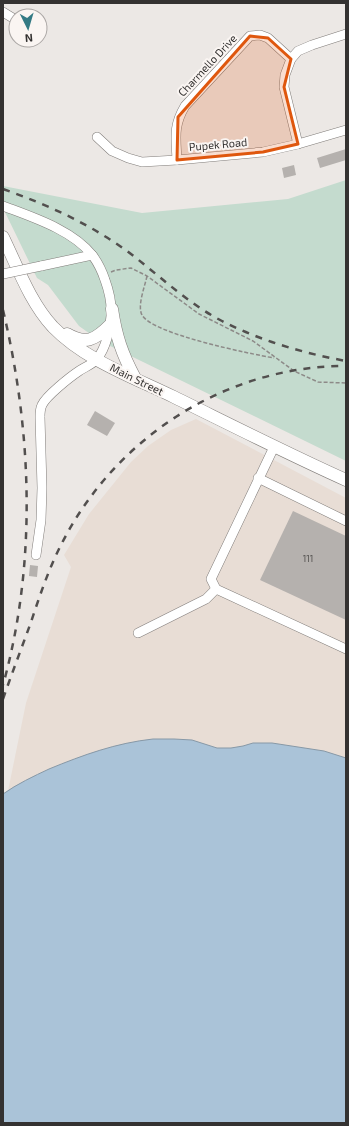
<svg xmlns="http://www.w3.org/2000/svg" width="349" height="1126" font-family="'Exo 2',sans-serif">
<rect width="100%" height="100%" fill="#ece8e5"/>
<polygon fill="#e8ddd5" points="196,419 346,498 346,758 324,751 272,743 253,743 243,746 231,748 217,748 192,740 174,739 153,739 133,742 92,753 37,775 8,791 26,703 71,567 64,555 89,514 131,462 148,446 171,430"/>
<polygon fill="#c4dbce" points="346,180 346,461 100,341 79,326 48,285 37,278 3,208 3,186 142,213 288,199"/>
<path fill="#aac3d8" stroke="#8798a6" d="M153,739H174L192,740L217,748H231L243,746L253,743H272L324,751L346,758V1123H3V794C17,784 34,776 49,769C83,755 116,743 153,739Z"/>
<g fill="#b5b1ae">
<polygon points="346,149 346,160 320,168 317,158"/>
<polygon points="294,165 296,175 284,178 282,168"/>
<polygon points="95,411 115,423 107,436 87,425"/>
<polygon points="293,511 346,536 346,620 260,580"/>
<polygon points="30,565 38,566 37,577 29,576"/>
</g>
<g fill="none" stroke-linecap="round" stroke-linejoin="round">
<g stroke="#817d7a" stroke-width="10">
<g id="minor">
<polyline points="3,12 16,20"/>
<polyline points="97,137 112,151 128,158 142,162 177,160 263,152 298,144 346,130"/>
<polyline points="298,144 284,87 285,75 291,59 298,51 312,45 346,34"/>
<path d="M177,160C176,138 173,126 185,106L250,36L260,35L268,38L291,59"/>
<path d="M3,206C32,217 73,230 93,256C98,263 102,271 105,280C109,291 112,303 111,316C110,329 106,348 97,359C93,364 85,367 79,371C70,377 46,396 42,405C40,409 40,413 40,417L42,488L41,520L36,555"/>
<polyline points="41,266 92,255"/>
<polyline points="274,447 211,579 216,589 346,649"/>
<polyline points="258,478 346,521"/>
<polyline points="138,633 206,599 216,589"/>
</g>
</g>
<g stroke="#817d7a" stroke-width="13">
<g id="major">
<path d="M3,237C18,268 30,302 53,327C85,360 133,377 174,397C231,425 288,454 346,480"/>
<path d="M112,309C116,336 122,354 135,378"/>
<path d="M67,334C86,345 95,340 110,325"/>
</g>
</g>
<g stroke="#8d8a88" stroke-width="1.5" stroke-dasharray="4 2" stroke-linecap="butt">
<polyline points="111,272 116,270 131,268 147,276 199,314 253,341 294,371 318,382 346,383"/>
<path d="M147,276C145,286 137,306 142,315C152,334 251,354 274,358"/>
</g>
<use href="#minor" stroke="#fff" stroke-width="9"/>
<use href="#major" stroke="#fff" stroke-width="12"/>
<g stroke="#524f4e" stroke-width="2.5" stroke-dasharray="7 7" stroke-linecap="butt">
<path d="M3,189C48,205 88,223 127,251C159,275 187,303 222,321C261,341 303,353 346,361"/>
<path d="M3,310C32,432 37,563 3,685"/>
<path d="M3,699C12,673 22,647 31,622C40,595 49,568 62,543C116,437 226,366 346,366"/>
</g>
<g stroke="#817d7a" stroke-width="10" stroke-linecap="butt">
<polyline id="minor-bridge" points="3,274 41,266"/>
</g>
<use href="#minor-bridge" stroke="#fff" stroke-width="9"/>
</g>
<path fill="#df570e" fill-opacity="0.2" stroke="#df570e" stroke-width="3" stroke-linejoin="round" d="M250,36L268,38L291,59L284,87L298,144L263,152L177,160L178,117Z"/>
<g text-anchor="middle" dominant-baseline="central" stroke-width="4" stroke-linejoin="round" paint-order="stroke">
<g font-size="9" fill="#545250">
<text x="308" y="558">111</text>
</g>
<g font-size="11" fill="#343231" stroke="#faf5f2">
<text transform="translate(207 65) rotate(-47)">Charmello Drive</text>
<text transform="translate(218 144) rotate(-5)">Pupek Road</text>
<text transform="translate(137 379) rotate(26)">Main Street</text>
</g>
</g>
<rect width="349" height="1126" fill="none" stroke="#343231" stroke-width="8"/>
<g transform="translate(28 28) rotate(175)"><circle r="19" fill="#faf5f2" stroke="#aba7a5"/>
<path d="M0-3L7 15L0 10L-7 15Z" fill="#337a84"/>
<text y="-6" font-size="11" font-weight="bold" text-anchor="middle" fill="#343231">N</text>
</g>
</svg>
